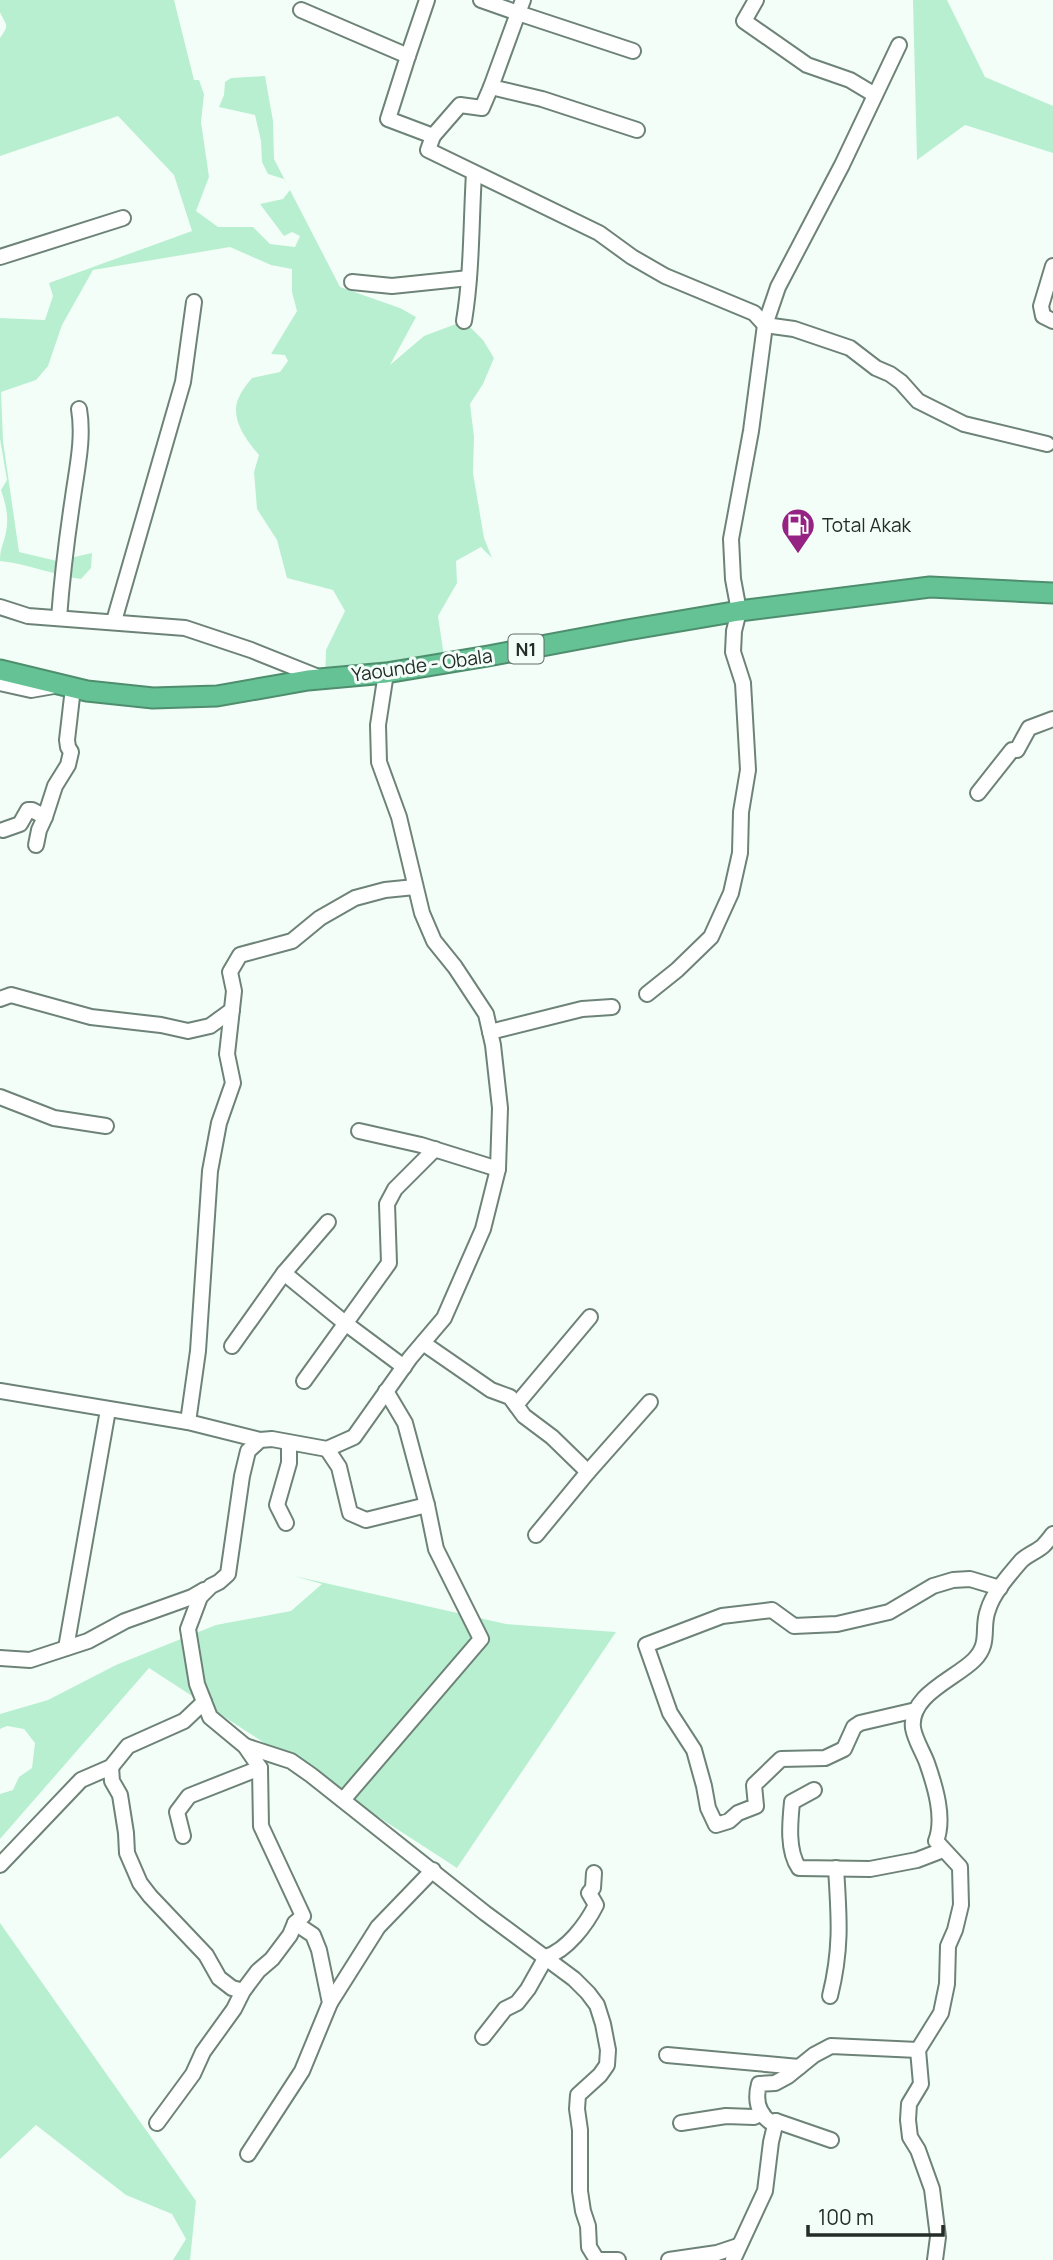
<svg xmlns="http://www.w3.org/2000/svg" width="1053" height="2260" font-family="Manrope,sans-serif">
<rect width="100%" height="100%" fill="#f4fef8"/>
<g fill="#b8efd1">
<path d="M0,0H174L194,80H199L204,94L201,122L209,177L196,211L218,227H253L270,244L295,247L300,236L292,232L284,236L260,204L283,199L290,190L284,179L268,174L262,162L261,141L255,115L219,107L224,95L225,82L231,78L265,76L273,121L274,159L340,287L400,308L416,317L390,365L424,336L464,321L483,340L494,358L483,384L470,404L474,437L473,473L484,538L492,558L481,547L456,561L457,583L438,616L445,663L325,680L326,650L345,611L333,590L287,578L277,540L257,509L254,472L259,455C246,440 229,418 239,397C242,390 247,384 252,378L280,372L288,361L285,355L271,354L297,311L292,292V269L271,265L230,247L93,270L62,325L48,366L36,380L1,392L3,441L19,552L57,561L92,553L91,568L81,579C53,575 29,564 0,561C0,547 4,544 6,532C9,517 6,505 1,490L7,480L0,439V318L45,320L53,296L49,283L192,231L174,175L118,116L0,156V38C11,23 5,25 0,12C0,11 0,1 0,0Z"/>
<polygon points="913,0 947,0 985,77 1053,106 1053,153 965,125 917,160"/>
<polygon points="294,1576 506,1624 616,1632 457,1868 149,1668 0,1839 0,1794 13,1790 19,1777 32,1768 35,1743 24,1729 7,1726 0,1729 0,1714 48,1700 116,1665 216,1625 291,1611 322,1584"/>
<polygon points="0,1923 196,2201 190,2260 173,2260 186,2239 172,2214 126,2195 36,2125 0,2159"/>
</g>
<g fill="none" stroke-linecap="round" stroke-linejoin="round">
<g stroke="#6e8377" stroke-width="18">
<g id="minor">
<polyline points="481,0 518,13 491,87 542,99 637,130"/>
<polyline points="523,0 518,13 633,51"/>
<polyline points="756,0 744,21 807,65 850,80 875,95"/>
<polyline points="301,10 408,56 388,119 433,136 428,150 599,233 632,257 665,276 754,313 765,325 794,329 850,348 876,368 890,374 901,382 918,401 964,424 1047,444"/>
<polyline points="408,56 427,0"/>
<polyline points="433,136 460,105 482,108 491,87"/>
<polyline points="0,257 123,218"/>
<polyline points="1053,266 1041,306 1043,316 1053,321"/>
<polyline points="352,282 392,286 469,278"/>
<path d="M464,321C472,272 471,223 474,173"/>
<polyline points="0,607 28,616 185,628 251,650 321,678"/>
<path d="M59,618C62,577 67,537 73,497C77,468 84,438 79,409"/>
<polyline points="114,621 183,382 194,302"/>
<polyline points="0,683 31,690 54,686"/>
<polyline points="978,793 1012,750 1017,750 1029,728 1053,719"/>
<polyline points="3,830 20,824 28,810 32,810 45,817 55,786 68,765 71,752 68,747 67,740 73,688"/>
<polyline points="36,845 39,830 45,817"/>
<polyline points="647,994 677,970 711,937 731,893 740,853 741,812 748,770 743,683 733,652 734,631 739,611 733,579 731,539 751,431 765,325 778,287 842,165 899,45"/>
<polyline points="0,999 11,995 91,1017 161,1025 188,1031 210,1026 232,1010"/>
<polyline points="490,1032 582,1009 612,1007"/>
<polyline points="0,1097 54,1118 106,1126"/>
<polyline points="359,1131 421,1145 498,1169"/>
<polyline points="284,1273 345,1323 404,1367"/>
<polyline points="423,1343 491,1390 510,1397 524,1416 552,1437 588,1472"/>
<polyline points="232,1346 284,1273 328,1222"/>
<polyline points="304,1381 389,1263 387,1204 395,1189 435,1149"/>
<polyline points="0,1391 188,1422 260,1440"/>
<polyline points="516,1405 590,1317"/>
<polyline points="188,1422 198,1351 210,1171 219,1123 233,1083 227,1054 234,991 230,972 240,955 292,941 320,918 355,898 385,890 415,887"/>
<polyline points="327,1449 339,1467 350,1513 366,1520 427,1505"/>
<polyline points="286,1523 277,1505 289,1463 289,1443"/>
<polyline points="536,1535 588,1472 650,1402"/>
<polyline points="66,1648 108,1410"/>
<polyline points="0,1658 30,1660 88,1641 125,1621 192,1597 204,1590"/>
<polyline points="916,1710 860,1723 854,1727 844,1749 825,1758 781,1759 754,1785 756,1806 738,1813 729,1821 716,1825 708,1808 704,1786 694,1750 670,1713 646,1645 722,1616 772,1610 794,1626 837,1624 889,1612 933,1586 953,1580 970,1579 1000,1588"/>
<polyline points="245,1746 291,1761 311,1775 485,1913 574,1979 588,1993 597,2005 603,2024 608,2050 607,2065 600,2075 578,2095 577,2109 580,2130 580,2191 583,2211 588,2226 589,2247 597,2260"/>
<polyline points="111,1767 112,1781 120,1795 126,1833 127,1853 140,1883 150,1896 206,1955 219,1978 232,1988 243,1991"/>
<path d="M814,1790L792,1802C790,1822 787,1851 799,1868L870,1869L917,1860L943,1850"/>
<polyline points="343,1800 481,1639 436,1549 427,1505 405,1423 386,1391"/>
<polyline points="183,1836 177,1812 189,1796 260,1768"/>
<polyline points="0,1865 81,1780 111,1767 128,1746 184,1721 204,1702"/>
<path d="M830,1996C842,1948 839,1916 836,1868"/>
<polyline points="330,2003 378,1927 433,1870"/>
<path d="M483,2037L505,2009L517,2003L528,1989L546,1957C567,1950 586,1925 596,1905L589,1893L593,1888L594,1873"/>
<polyline points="667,2055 799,2067"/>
<polyline points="157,2123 193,2074 203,2052 234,2009 243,1991 258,1971 272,1959 290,1935 295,1923"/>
<polyline points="681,2123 726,2116 754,2117 762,2113"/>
<path d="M831,2140L776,2121L772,2123C757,2114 755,2099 759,2084L775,2083L788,2076L814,2055L831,2046L918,2050"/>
<polyline points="248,2154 302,2071 330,2003 319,1950 313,1935 295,1923 303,1916 261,1826 260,1768 245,1746 210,1717 197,1684 188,1629 200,1597 211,1586 219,1582 228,1574 242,1476 248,1451 260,1440 272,1439 327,1449 354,1437 410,1358 444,1318 483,1229 498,1169 500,1108 493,1045 486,1014 455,967 434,941 422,913 399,817 379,762 378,725 386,673"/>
<polyline points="599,2260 618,2260"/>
<polyline points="669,2260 717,2253 738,2246"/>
<polyline points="733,2260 765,2191 771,2142 776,2121"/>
<path d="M935,2260L938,2237L932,2189L918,2150L910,2137L908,2120L909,2104L921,2084L918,2050L941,2013L947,1984L948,1946L955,1930L961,1905L960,1867L936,1841C945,1818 935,1786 927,1763C923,1752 915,1740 913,1728C909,1695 955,1679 974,1660C991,1643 981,1628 988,1610C993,1593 1009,1575 1021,1561C1027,1555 1036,1552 1043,1546C1046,1543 1050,1538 1053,1534"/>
</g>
</g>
<g stroke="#4e8e6e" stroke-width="23">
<polyline id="highway" points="0,670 87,691 153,698 217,696 308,680 386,673 488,656 627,630 739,611 930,587 1053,593"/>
</g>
<use href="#minor" stroke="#fff" stroke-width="14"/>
<use href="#highway" stroke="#65c294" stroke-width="19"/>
</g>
<defs>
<g id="fuel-pin" transform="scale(1.75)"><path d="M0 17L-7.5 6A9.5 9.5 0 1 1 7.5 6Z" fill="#942383" stroke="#f4fef8"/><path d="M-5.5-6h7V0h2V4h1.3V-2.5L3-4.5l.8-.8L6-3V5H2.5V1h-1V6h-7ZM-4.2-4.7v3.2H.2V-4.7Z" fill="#fff"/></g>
</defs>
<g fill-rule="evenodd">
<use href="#fuel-pin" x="798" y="525"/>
</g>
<g text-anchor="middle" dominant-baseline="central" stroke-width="6" stroke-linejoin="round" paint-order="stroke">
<rect fill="#f4fef8" stroke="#626c66" stroke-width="2" x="508.5" y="634.5" width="35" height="29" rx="5"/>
<g font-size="18" font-weight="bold" fill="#242d28">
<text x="526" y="649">N1</text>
</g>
<g font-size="19" fill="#242d28" stroke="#f4fef8" text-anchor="start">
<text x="822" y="525">Total Akak</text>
</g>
<g font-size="19" fill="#242d28" stroke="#f4fef8">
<text transform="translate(422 665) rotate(-8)">Yaounde - Obala</text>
</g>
</g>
<path d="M808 2225v10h135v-10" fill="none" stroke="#242d28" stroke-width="3.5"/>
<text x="818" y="2225" font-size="21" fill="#242d28" stroke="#f4fef8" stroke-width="5" paint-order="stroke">100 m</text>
</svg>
